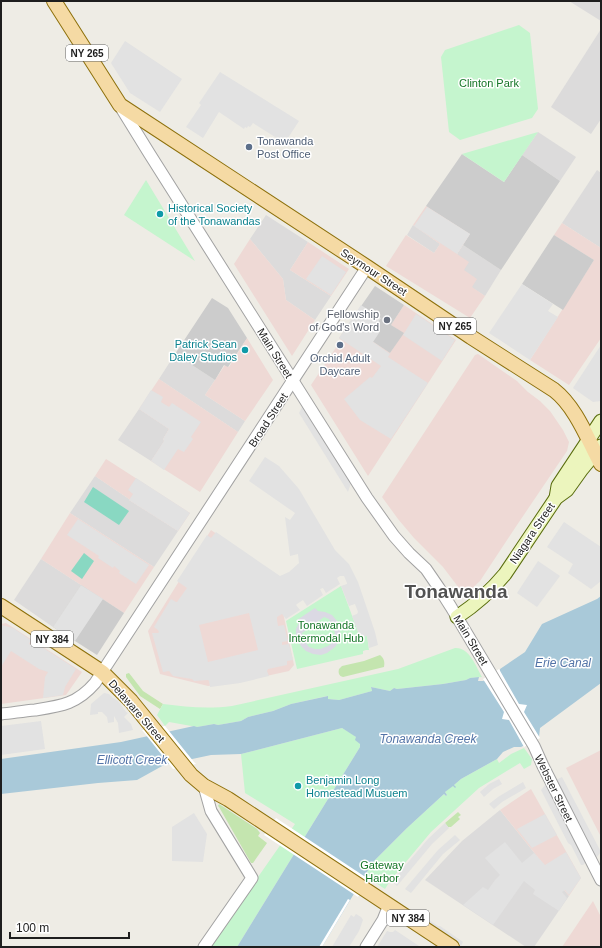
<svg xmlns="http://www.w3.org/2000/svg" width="602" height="948" font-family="Arial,sans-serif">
<rect width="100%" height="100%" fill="#eeece5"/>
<g fill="#dcdbdb">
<polygon points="569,1 601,1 601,21"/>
<polygon points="601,29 601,119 591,134 551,107"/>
<polygon points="538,132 576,157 560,181 522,155"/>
<polygon points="597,170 601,173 601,248 562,223"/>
<polygon points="266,215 308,242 290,270 331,296 315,320 286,300 283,279 250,239"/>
<polygon points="413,225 440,244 434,253 407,235"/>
<polygon points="463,245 501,270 485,296 471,287 463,270 457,254"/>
<polygon points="175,354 215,380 205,395 245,421 238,432 159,379"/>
<polygon points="139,409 169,429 163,439 165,441 151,461 118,440"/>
<polygon points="95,476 129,499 129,500 178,531 154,567 70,513"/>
<polygon points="41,559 81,585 53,627 14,600"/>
<polygon points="500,810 569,896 534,947 526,947 425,880 462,841"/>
</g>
<g fill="#eed9d5">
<polygon points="426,206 470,234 457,254 469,262 464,270 477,279 472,287 485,296 470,318 386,266 406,235 434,253 440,244 413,225"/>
<polygon points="562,223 601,248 601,338 569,385 530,360 594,260 554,235"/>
<polygon points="250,239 283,279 286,300 315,320 292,356 234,264"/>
<polygon points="308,242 349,269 331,296 290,270"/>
<polygon points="404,305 456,340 368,476 311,385 341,340 339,338 348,325 390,353 403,333 391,325"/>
<polygon points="247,338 273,380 245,421 205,395 225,365 229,367"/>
<polygon points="478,354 517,381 528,392 540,401 550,411 563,430 569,442 567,451 515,528 480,581 468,592 462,592 443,567 414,538 398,519 382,497 475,355"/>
<polygon points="159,379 238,432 200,492 151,461 164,441 163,439 169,429 139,409"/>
<polygon points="106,459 190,513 178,531 129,500 129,499 95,476"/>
<polygon points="70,513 154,567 124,613 41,559"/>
<polygon points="211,530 275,574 294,665 289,671 235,683 208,686 160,674 148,631"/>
<polygon points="6,623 82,672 66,695 1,704 1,624"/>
<polygon points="601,750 601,837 566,768"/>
<polygon points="531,789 581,878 569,896 500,810"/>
<polygon points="593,901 601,917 601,947 562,947"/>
</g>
<g fill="#ccc">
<polygon points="462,154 504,182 522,155 560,181 501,270 463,245 470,234 426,206"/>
<polygon points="554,235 594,260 563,310 522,284"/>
<polygon points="375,286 404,305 391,325 404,333 390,353 348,325"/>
<polygon points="212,298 228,308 247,338 228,367 224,365 215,380 175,354"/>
<polygon points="81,585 124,613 97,655 53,627"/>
</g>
<g fill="#c4e5af">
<path d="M380,655C384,658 385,662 384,667L343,677C339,676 338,673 339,669L342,666L364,661Z"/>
<polygon points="129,673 143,691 163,704 160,709 140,696 126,677 126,674"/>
<polygon points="219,804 257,829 260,833 258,836 267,843 253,863 251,863 219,807 218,806"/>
<polygon points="458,812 461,815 458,817 460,819 451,827 448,827 445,823"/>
</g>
<g fill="#c5f5ce">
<polygon points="519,25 530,33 538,109 532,118 460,140 449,132 441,57 445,50"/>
<polygon points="538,132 504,182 462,154"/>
<polygon points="146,180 195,261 124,215"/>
<polygon points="341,586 360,637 367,636 369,650 366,650 363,651 363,654 297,669 286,621"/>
<path d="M455,648C469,647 476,666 482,677L470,678L466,680L443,684L397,689L394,688L390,691L371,687L372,691L339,700L328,699L327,696L291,704L273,711L248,717L241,721L218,725L214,724L197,727L169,722L165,726L157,715L163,704C186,707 208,709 232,706L398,669Z"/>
<path d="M342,728C350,733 361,737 360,747L237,947H209L295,824L245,793L241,754Z"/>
<polygon points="524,748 532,759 531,765 524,769 520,763 479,788 431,832 390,881 385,889 365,876 373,862 407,828 444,794 446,796 447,795 445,792 453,785 455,788 454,785 461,779 497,759 499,763 511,754"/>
</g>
<g fill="#89d8c2">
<polygon points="93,487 129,511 119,525 84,502"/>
<polygon points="84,553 94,561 82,579 71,571"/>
</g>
<g fill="#e2e2e2" fill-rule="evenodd">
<polygon points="125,41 182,79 160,112 130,93 111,63"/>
<polygon points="220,72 299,121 288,138 286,137 283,142 253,123 250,127 248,126 247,128 245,127 244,129 219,112 203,138 186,127 201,105 199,103"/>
<polygon points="427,207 470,234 457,254 414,226"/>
<polygon points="322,256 346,272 331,295 306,279"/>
<polygon points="522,284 553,304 548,311 558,317 530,360 489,333"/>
<polygon points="361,305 381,318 374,328 379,333 373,342 390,354 388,357 428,383 391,439 360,420 344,399 370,377 372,378 381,366 339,338"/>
<polygon points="416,314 455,340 442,361 403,335"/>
<polygon points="601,345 601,401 593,402 573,388"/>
<polygon points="151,390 163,397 161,402 169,407 172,403 201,422 191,437 193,439 184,452 178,449 164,470 151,461 164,441 163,439 169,429 139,409"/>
<polygon points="303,405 351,483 348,492 299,413"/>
<path d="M265,457L279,466L299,489L335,550L349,564L358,582L375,632L378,645L369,648L367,636L360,637L352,616L357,614L358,612L355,604L349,606L341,586L347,584V583L344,576H340L337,578L340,584L326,593L323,588L320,589L323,595L307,606L303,600L297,604L296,605L300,610L286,619L282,614L277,617V620L278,626L284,625L288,641L282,642V645L289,644L293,660L287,661V665L268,669L267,671L269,676L240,683L210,687L209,681L208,680L194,681L192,679L173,676L169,671L163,672L152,633H158L159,632L158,630L154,627L171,599L176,602H177L187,588L177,581L207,535L211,538L216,532L280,576L289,572L299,563L298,554L290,556L285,517L290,520L295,513L249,481ZM249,613L258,650L208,662L199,625Z"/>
<polygon points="136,478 190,513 178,531 129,500 133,494 128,490"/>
<polygon points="78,519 149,565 136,584 119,573 120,571 114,566 113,568 98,558 99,556 67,535"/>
<polygon points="564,522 601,547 601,581 591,589 568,573 573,564 547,547"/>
<polygon points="538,561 560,576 537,607 517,593"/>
<polygon points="81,585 103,599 75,641 53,627"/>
<polygon points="1,625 13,628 31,640 29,644 32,645 34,642 76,669 65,687 63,695 43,698 45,677 48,672 39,669 11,651 1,667"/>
<polygon points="104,693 109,694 113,698 118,701 124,709 126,712 128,713 124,717 131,724 133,730 119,733 118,723 114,716 114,722 108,723 107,717 102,712 98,712 98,714 90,715 91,704"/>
<polygon points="41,721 45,749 1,755 1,726"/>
<polygon points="562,777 601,852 596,858 556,780"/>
<polygon points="499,779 502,784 493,789 484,797 480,792 489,784"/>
<polygon points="523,782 526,788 502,802 494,809 489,804 498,797"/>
<polygon points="546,784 586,862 583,865 581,865 571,845 568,843 541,790"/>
<polygon points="194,813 207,834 203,862 172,861 172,827"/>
<polygon points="545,814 557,835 532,848 517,829"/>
<polygon points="445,823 449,828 432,844 397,886 392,881 428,839"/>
<polygon points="455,835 460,840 443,854 411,893 405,889 438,850"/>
<polygon points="505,842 522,863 534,853 545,865 566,852 581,878 569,895 565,890 562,892 567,898 559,911 533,894 535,890 524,881 493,925 463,905 483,887 488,890 495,880 500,875 485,858"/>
<polygon points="417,912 438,926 440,926 463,942 461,946 414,915"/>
<polygon points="356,914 361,917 363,920 359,931 349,947 332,947 351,915 354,917"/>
<polygon points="395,930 419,946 419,947 377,947 387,931 390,932 393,932"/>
</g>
<path fill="#dbd9e4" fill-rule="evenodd" d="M315,608L318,611L325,612L332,615L337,621L340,628V634L339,641L335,647L327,653L321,655L313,654L306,651L301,646L298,641L296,635V629L299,623L297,620ZM324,617L329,619L334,628L335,634L334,639L331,644L328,646L320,649H315L309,647L305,642L303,638L302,633Z"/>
<polygon fill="#a9c9d9" points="601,596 601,683 540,728 539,737 521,747 514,747 503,752 497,759 461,779 454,785 456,787 455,788 453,786 445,792 447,795 446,796 444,794 407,828 373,862 322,947 237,947 360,747 360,744 355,740 356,737 342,728 241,754 211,755 164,765 137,780 98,783 1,794 1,759 121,742 194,726 197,727 214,724 218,725 241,721 248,717 273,711 291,704 328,696 328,699 339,700 372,691 371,687 390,691 394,688 397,689 443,684 466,680 470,678 479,677 478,681 483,681 500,671 500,669 525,652 542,624 597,599"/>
<g fill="#fff">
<polygon points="499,669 519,704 527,705 524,712 540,738 524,747 509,720 502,719 504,712 483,679"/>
<polygon points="165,726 194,762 196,764 173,769 142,730"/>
<polygon points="276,818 370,880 358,897 264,835"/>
<polygon points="348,899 350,900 322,947 319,947"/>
</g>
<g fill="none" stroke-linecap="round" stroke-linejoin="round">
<g stroke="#a2a2a2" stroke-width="13">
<g id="tertiary">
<polyline points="120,106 149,153 367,498 394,536 409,553 426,569 439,588 451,607 534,746 543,766 601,880"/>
<path d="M1,714C12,713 23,711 35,710C61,706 77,704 95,683L367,267"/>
<polyline points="204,786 211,811 252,878 204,947"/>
<polyline points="366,947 383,920 389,905"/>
</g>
</g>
<g stroke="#596d0d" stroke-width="15">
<g id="secondary">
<polyline points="556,498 558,486 601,421"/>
<path d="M457,617C475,605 491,591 505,574L556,498L567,490L582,469L601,446"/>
</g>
</g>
<g stroke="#8d700b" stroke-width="16">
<g id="primary">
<path d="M54,1L120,105L367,267L471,337L554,390C576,407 588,440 601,464"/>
<polyline points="1,606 102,672 131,701 191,775 204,786 228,799 452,947"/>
</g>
</g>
<use href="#tertiary" stroke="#fff" stroke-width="11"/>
<use href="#secondary" stroke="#ecf5bd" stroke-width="13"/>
<use href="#primary" stroke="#f5daa4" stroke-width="14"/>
</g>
<g fill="#5c6f8a" stroke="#fff" stroke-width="1.5">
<circle cx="249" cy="147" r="4"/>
<circle cx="340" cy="345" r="4"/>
</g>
<g fill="#0f9aa8" stroke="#fff" stroke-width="1.5">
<circle cx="160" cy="214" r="4"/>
<circle cx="245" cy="350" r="4"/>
<circle cx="298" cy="786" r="4"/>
</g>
<circle fill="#6b7280" stroke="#fff" stroke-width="1.5" cx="387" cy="320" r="4"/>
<g text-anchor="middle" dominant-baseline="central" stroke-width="3" stroke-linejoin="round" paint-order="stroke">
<g fill="#fff" stroke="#626262" stroke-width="1">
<rect x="66" y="45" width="42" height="16" rx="3"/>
<rect x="434" y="318" width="42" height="16" rx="3"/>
<rect x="31" y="631" width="42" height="16" rx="3"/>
<rect x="387" y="910" width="42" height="16" rx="3"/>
</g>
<g font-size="10" font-weight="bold" fill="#1e1e1e">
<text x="87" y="53">NY 265</text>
<text x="455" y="326">NY 265</text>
<text x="52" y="639">NY 384</text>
<text x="408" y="918">NY 384</text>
</g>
<g font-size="11" fill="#147526" stroke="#fff">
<text x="489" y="83">Clinton Park</text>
<text x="326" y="625">Tonawanda<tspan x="326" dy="13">Intermodal Hub</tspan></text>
<text x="382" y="865">Gateway<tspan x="382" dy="13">Harbor</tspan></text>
</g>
<g font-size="11" fill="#4e5e75" stroke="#fff" text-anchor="start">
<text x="257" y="141">Tonawanda<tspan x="257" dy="13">Post Office</tspan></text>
<text x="340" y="358" text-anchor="middle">Orchid Adult<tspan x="340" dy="13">Daycare</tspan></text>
</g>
<g font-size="11" fill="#0d838f" stroke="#fff" text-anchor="start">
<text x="168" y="208">Historical Society<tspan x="168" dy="13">of the Tonawandas</tspan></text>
<text x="237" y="344" text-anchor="end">Patrick Sean<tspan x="237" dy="13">Daley Studios</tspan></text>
<text x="306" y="780">Benjamin Long<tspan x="306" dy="13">Homestead Musuem</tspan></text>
</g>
<g font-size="11" fill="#1e1e1e" stroke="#fff">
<text transform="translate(374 272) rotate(33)">Seymour Street</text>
<text transform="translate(275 353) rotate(58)">Main Street</text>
<text transform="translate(268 420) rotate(-57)">Broad Street</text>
<text transform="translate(532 533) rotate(-56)">Niagara Street</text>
<text transform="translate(471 640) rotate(59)">Main Street</text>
<text transform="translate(137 711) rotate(49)">Delaware Street</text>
<text transform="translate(554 788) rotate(64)">Webster Street</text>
</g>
<g font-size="11" fill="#5b616d" stroke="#fff" text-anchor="end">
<text x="379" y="314">Fellowship<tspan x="379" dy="13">of God's Word</tspan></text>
</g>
<g font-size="12" font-style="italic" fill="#5273a7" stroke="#fff">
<text x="563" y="663">Erie Canal</text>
<text x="428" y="739">Tonawanda Creek</text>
<text x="132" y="760">Ellicott Creek</text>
</g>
<g font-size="19" font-weight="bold" fill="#515151" stroke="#fff">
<text x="456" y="591">Tonawanda</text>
</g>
</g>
<rect width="602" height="948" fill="none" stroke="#1e1e1e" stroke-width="4"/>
<path d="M10 932v6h119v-6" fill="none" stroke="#1e1e1e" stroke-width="2"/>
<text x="16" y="932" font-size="12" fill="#1e1e1e" stroke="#ffffff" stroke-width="3" paint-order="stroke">100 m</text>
</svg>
